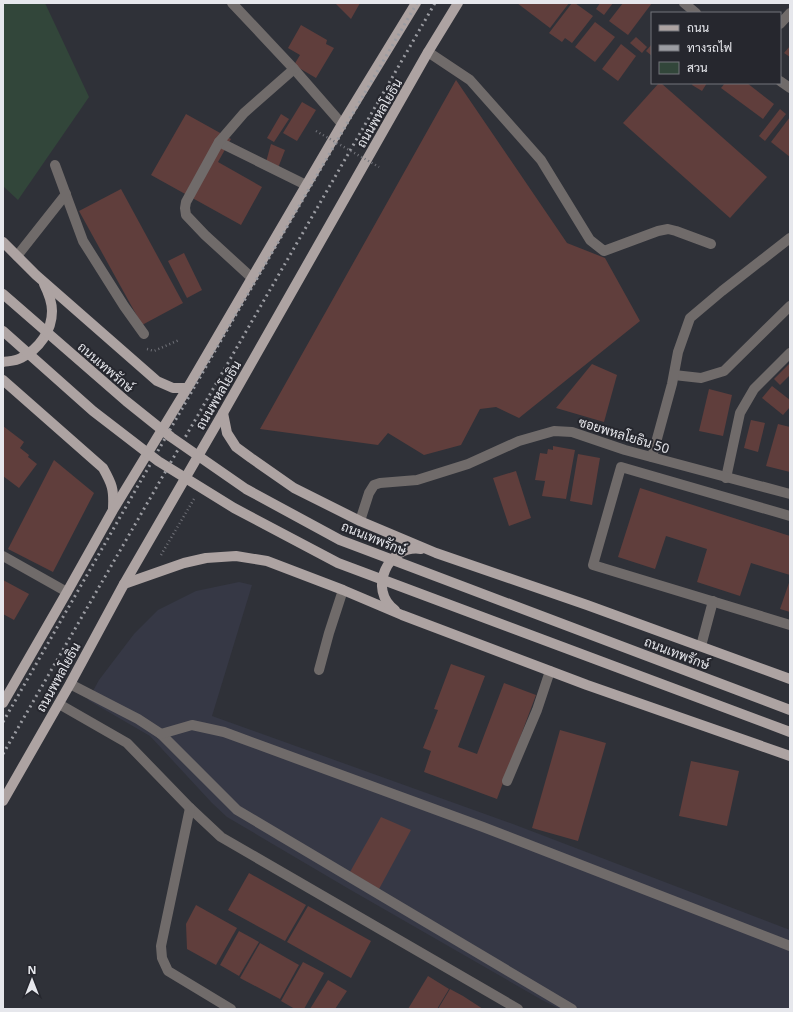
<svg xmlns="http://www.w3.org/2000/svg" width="793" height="1012" font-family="'Noto Sans',Sarabun,sans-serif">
<rect width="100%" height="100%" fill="#2f3138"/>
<polygon fill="#363845" points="239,582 252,585 212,716 513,824 790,930 790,1009 560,1009 542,1000 349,889 227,817 212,803 150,736 88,700 99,680 134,634 158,610 196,591"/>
<polygon fill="#32463a" points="3,3 45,3 89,97 18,200 3,186"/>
<g fill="#603e3c">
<polygon points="335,3 360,3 351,19"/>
<polygon points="517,3 569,3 550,28"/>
<polygon points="572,3 575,3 593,16 572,43 565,38 562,42 549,33"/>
<polygon points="600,3 613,3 604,15 596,9"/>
<polygon points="623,3 652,3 628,35 609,21"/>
<polygon points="595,22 615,37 595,62 575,47"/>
<polygon points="301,25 327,40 326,44 334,48 316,78 294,65 300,55 288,48"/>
<polygon points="636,37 647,47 642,53 630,43"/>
<polygon points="621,44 636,56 618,81 602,69"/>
<polygon points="652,44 652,56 646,51"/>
<polygon points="790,46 790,57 784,53"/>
<polygon points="456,80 567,243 605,258 640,321 519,418 496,407 480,409 461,445 424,455 388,433 378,445 260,429"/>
<polygon points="659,83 661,83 767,177 730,218 623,123"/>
<polygon points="693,83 707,83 702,91 692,85"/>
<polygon points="725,83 747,83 774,104 763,119 721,88"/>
<polygon points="302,102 316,110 297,141 283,133"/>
<polygon points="780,109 786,114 765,141 759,136"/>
<polygon points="186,114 231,139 218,162 262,187 241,225 151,175"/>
<polygon points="281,114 289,119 274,142 267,138"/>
<polygon points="790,117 790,157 771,142"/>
<polygon points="271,144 285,150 278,168 266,162"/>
<polygon points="121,189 183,303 142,325 79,211"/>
<polygon points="184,253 202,290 187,298 168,261"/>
<polygon points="790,363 790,375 780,385 774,379"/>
<polygon points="592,364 617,375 604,422 556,408"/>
<polygon points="772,386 790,400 790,407 783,415 762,398"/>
<polygon points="709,389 732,395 723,436 699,431"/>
<polygon points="751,420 765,423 758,452 744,448"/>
<polygon points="778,424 790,427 790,472 766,466"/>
<polygon points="3,426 24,442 20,448 29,455 28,457 37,464 19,488 3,476"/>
<polygon points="553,446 575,450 566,499 542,496 545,481 535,480 540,453 547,454 548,449 553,450"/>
<polygon points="578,454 600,458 592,505 570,501"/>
<polygon points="54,460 94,493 53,572 8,549"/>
<polygon points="516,471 531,518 509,526 493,478"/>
<polygon points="640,488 790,536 790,575 751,563 740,596 697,582 707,549 666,536 655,569 618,557"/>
<polygon points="3,580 29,594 14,620 3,614"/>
<polygon points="790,580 790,612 780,609"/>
<polygon points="451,664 485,676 458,747 477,754 504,683 536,695 497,799 424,772 431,751 423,748 438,710 434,709"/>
<polygon points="560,730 606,743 578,841 532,828"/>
<polygon points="691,761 739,771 727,826 679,816"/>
<polygon points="381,817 411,830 379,889 350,872"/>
<polygon points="249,873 306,905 285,941 228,910"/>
<polygon points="196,905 237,928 216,965 187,949 186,924"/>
<polygon points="308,906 371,941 351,978 287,942"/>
<polygon points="239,931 259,942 239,976 220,965"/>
<polygon points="260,943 299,965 280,999 240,978"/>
<polygon points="303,962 324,973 304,1009 295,1009 281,1001"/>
<polygon points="428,976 449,989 437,1009 408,1009"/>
<polygon points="328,980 347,991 335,1009 310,1009"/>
<polygon points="450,989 463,996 483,1009 438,1009"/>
</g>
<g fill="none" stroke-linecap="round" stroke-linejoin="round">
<g stroke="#717279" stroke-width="2.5" stroke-dasharray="1 3" stroke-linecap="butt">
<polyline points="147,349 154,351 179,340"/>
<polyline points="161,555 194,499"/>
</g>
<g stroke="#706b6a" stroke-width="10">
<polyline points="232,3 294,69 342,124"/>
<polyline points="684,3 696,13"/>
<polyline points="780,24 790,13"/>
<polyline points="428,52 470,80 541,160 590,240 604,251 658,231 668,229 676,231 711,244"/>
<polyline points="780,81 790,88"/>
<polyline points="219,142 306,185"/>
<polyline points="55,165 83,241 124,306 144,334"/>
<polyline points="17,256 66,194"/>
<polyline points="252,278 205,235 186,215 185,208 186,202 219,142 244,113 294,69"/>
<polyline points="674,375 701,378 724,371 790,306"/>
<polyline points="652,457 672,384 678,352 690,318 722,291 790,238"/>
<polyline points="726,478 740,413 754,389 790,353"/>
<polyline points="790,516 621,467 593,565 790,625"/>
<polyline points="360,521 369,493 374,485 380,483 417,480 468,464 519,441 554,431 572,432 625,450 790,494"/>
<polyline points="3,556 67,592"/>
<polyline points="701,646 713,601"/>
<polyline points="319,670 329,633 343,590"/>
<polyline points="70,684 138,719 161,734 237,810 572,1009"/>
<polyline points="59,704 127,743 190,808 221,837 518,1009"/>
<polyline points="161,734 192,725 224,732 483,827 790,946"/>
<polyline points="507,781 537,710 550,671"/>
<polyline points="190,808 161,946 162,958 168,971 231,1009"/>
</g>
<g stroke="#ada3a2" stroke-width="10">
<polyline points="3,242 36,275 157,381 173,388 187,388"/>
<path d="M3,362C9,361 16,361 21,358C39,349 52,331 52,311C52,301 48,292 44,284"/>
<path d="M3,380L103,468C112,484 114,489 113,508"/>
<polyline points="223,413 227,433 236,447 251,458 294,488 360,521 436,553 587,605 790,679"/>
<polyline points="124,584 184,563 206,558 236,556 267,561 343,590 402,615 587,685 790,756"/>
<path d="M395,610C367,590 388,544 421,549"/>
<polyline points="3,703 67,592 113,510 191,382 342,124 416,3"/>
<polyline points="3,801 70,684 124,584 223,413 428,52 458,3"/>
</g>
<g stroke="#9b9ca2" stroke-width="3" stroke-dasharray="2 4" stroke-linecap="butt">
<polyline points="3,722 219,344 417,3"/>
<polyline points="3,754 435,3"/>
</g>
<polyline stroke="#717279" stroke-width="2.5" stroke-dasharray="1 3" stroke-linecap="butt" points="316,131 379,167"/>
<g stroke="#ada3a2" stroke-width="10">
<polyline points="3,294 126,401 171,437 246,489 340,540 790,710"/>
<polyline points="3,331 93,411 158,461 234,508 338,563 790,732"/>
</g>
</g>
<g text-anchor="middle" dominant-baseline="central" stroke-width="4" stroke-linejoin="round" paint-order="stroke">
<g font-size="13" fill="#e6e7ec" stroke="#26272e">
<text transform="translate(379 113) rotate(-60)">ถนนพหลโยธิน</text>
<text transform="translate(106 367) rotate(41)">ถนนเทพรักษ์</text>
<text transform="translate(218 395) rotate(-60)">ถนนพหลโยธิน</text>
<text transform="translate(624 435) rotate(17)">ซอยพหลโยธิน 50</text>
<text transform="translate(374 538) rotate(22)">ถนนเทพรักษ์</text>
<text transform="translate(677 653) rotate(21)">ถนนเทพรักษ์</text>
<text transform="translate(58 677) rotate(-61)">ถนนพหลโยธิน</text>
</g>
</g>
<rect width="793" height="1012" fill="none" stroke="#e6e7ec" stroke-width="8"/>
<rect x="651" y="12" width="130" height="72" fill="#26272e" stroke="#73747a"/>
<rect x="659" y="25" width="20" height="6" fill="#ada3a2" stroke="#73747a"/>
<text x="687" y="32" font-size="12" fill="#e6e7ec">ถนน</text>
<rect x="659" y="45" width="20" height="6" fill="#9b9ca2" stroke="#73747a"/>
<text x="687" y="52" font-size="12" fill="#e6e7ec">ทางรถไฟ</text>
<rect x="659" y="62" width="20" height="12" fill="#32463a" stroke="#73747a"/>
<text x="687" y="72" font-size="12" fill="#e6e7ec">สวน</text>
<g transform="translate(32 980)" stroke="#26272e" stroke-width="3" paint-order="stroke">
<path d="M0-3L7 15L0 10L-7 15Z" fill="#e6e7ec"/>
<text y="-6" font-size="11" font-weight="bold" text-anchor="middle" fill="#e6e7ec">N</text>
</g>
</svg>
